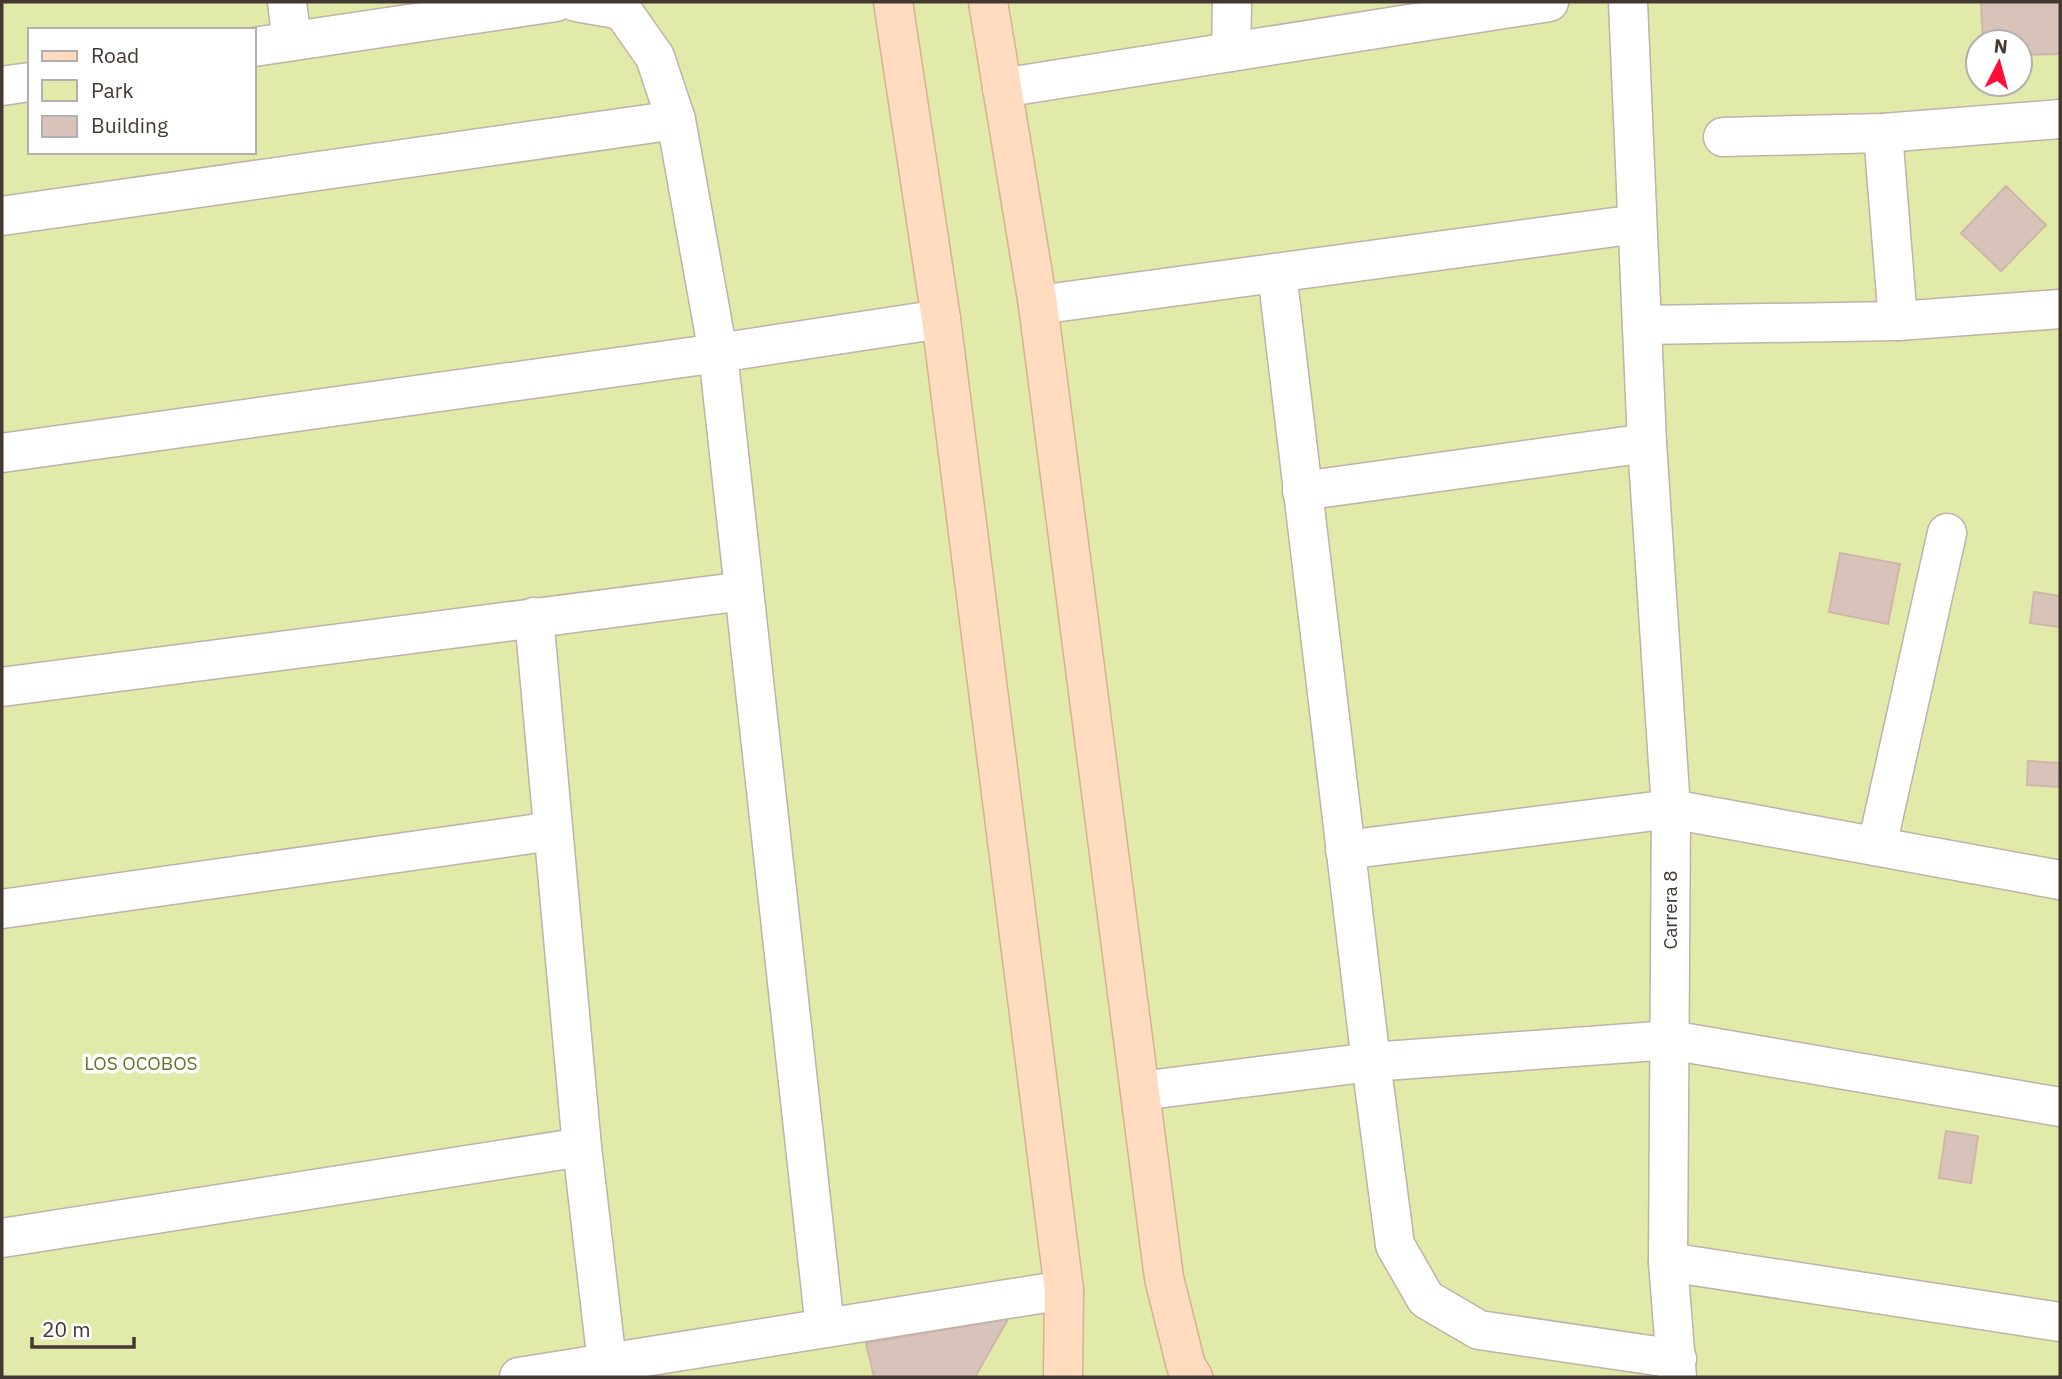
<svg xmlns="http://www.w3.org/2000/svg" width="2062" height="1379" font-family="'IBM Plex Sans',sans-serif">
<rect width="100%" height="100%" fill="#f2e9e3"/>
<path fill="#e1eaa8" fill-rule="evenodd" d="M2,2H2060V1377H2ZM30,30H254V152H30ZM1978,42H2020V84H1978Z"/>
<g fill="#d8c3bb" stroke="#d0b5aa" stroke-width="2">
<polygon points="1981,2 2060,2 2060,54 2020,55 2020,42 1983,42"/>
<polygon points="2006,186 2046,225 2001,271 1961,233"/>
<polygon points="1840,553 1900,564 1888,624 1829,612"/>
<polygon points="2034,592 2060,596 2060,627 2030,623"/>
<polygon points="2028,761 2060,763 2059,787 2027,785"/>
<polygon points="1946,1131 1978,1136 1971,1183 1939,1178"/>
<polygon points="1008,1319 975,1377 874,1377 866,1343"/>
</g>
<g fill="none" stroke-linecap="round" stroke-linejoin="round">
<g stroke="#c1b1a8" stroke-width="41">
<g id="minor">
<polyline points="287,2 292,41"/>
<polyline points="576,2 622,10 655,57 676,120 718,353 825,1328"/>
<polyline points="1628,2 1647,443 1671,809 1668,1262 1677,1377"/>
<polyline points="254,47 556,2"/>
<polyline points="1231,52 1232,2"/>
<polyline points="2,86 30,82"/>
<polyline points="1002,88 1549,2"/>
<polyline points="1883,133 1898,321"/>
<polyline points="1723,137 1883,133 2060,119"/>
<polyline points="2,216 676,120"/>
<polyline points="1277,273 1371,1062 1395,1245 1426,1299 1479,1330 1677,1359"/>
<polyline points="1038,305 1637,224"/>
<polyline points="1643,325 1898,321 2060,309"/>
<polyline points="2,453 718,353 941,319"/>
<polyline points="1302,491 1647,443"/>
<polyline points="534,617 582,1147 607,1363"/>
<polyline points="2,687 744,591"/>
<polyline points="1877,846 1947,533"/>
<polyline points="1345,850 1671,809 2060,880"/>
<polyline points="2,909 553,831"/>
<polyline points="1140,1091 1371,1062 1670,1040 2060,1107"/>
<polyline points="2,1238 582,1147"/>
<polyline points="1668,1262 2060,1322"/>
<polyline points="519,1377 1064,1290"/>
</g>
</g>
<g stroke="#d9af91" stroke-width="41">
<g id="secondary">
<polyline points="893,2 941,319 1064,1290 1063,1377"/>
<polyline points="988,2 1038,305 1164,1278 1186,1366 1193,1377"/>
</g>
</g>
<use href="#minor" stroke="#fff" stroke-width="38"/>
<use href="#secondary" stroke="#ffdcc0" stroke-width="38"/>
</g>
<g text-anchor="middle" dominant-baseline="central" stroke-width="7" stroke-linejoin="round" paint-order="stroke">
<g font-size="19" fill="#443833" stroke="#fff">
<text transform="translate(1670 910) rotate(-90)">Carrera 8</text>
</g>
<g font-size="19" fill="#5f7824" stroke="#fff">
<text x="141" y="1063">LOS OCOBOS</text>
</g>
</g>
<rect width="2062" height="1379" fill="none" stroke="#443833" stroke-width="7"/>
<rect x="28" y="28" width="228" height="126" fill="#ffffff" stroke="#b4afad" stroke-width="2"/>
<rect x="42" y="51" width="35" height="10" fill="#ffdcc0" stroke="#b4afad" stroke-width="2"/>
<text x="91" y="63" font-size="21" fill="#443833">Road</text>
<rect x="42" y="80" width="35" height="21" fill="#e1eaa8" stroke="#b4afad" stroke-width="2"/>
<text x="91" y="98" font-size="21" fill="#443833">Park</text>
<rect x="42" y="116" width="35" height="21" fill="#d8c3bb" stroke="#b4afad" stroke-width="2"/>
<text x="91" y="133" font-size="21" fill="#443833">Building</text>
<g transform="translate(1999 63) rotate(6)"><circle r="33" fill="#ffffff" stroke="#b4afad" stroke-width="2"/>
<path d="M0-5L12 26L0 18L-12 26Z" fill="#ff0d35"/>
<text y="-10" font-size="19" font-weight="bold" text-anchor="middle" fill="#443833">N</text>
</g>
<path d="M32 1337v10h102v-10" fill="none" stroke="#443833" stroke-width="3.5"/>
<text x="42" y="1337" font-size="21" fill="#443833" stroke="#ffffff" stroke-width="5" paint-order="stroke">20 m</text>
</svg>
